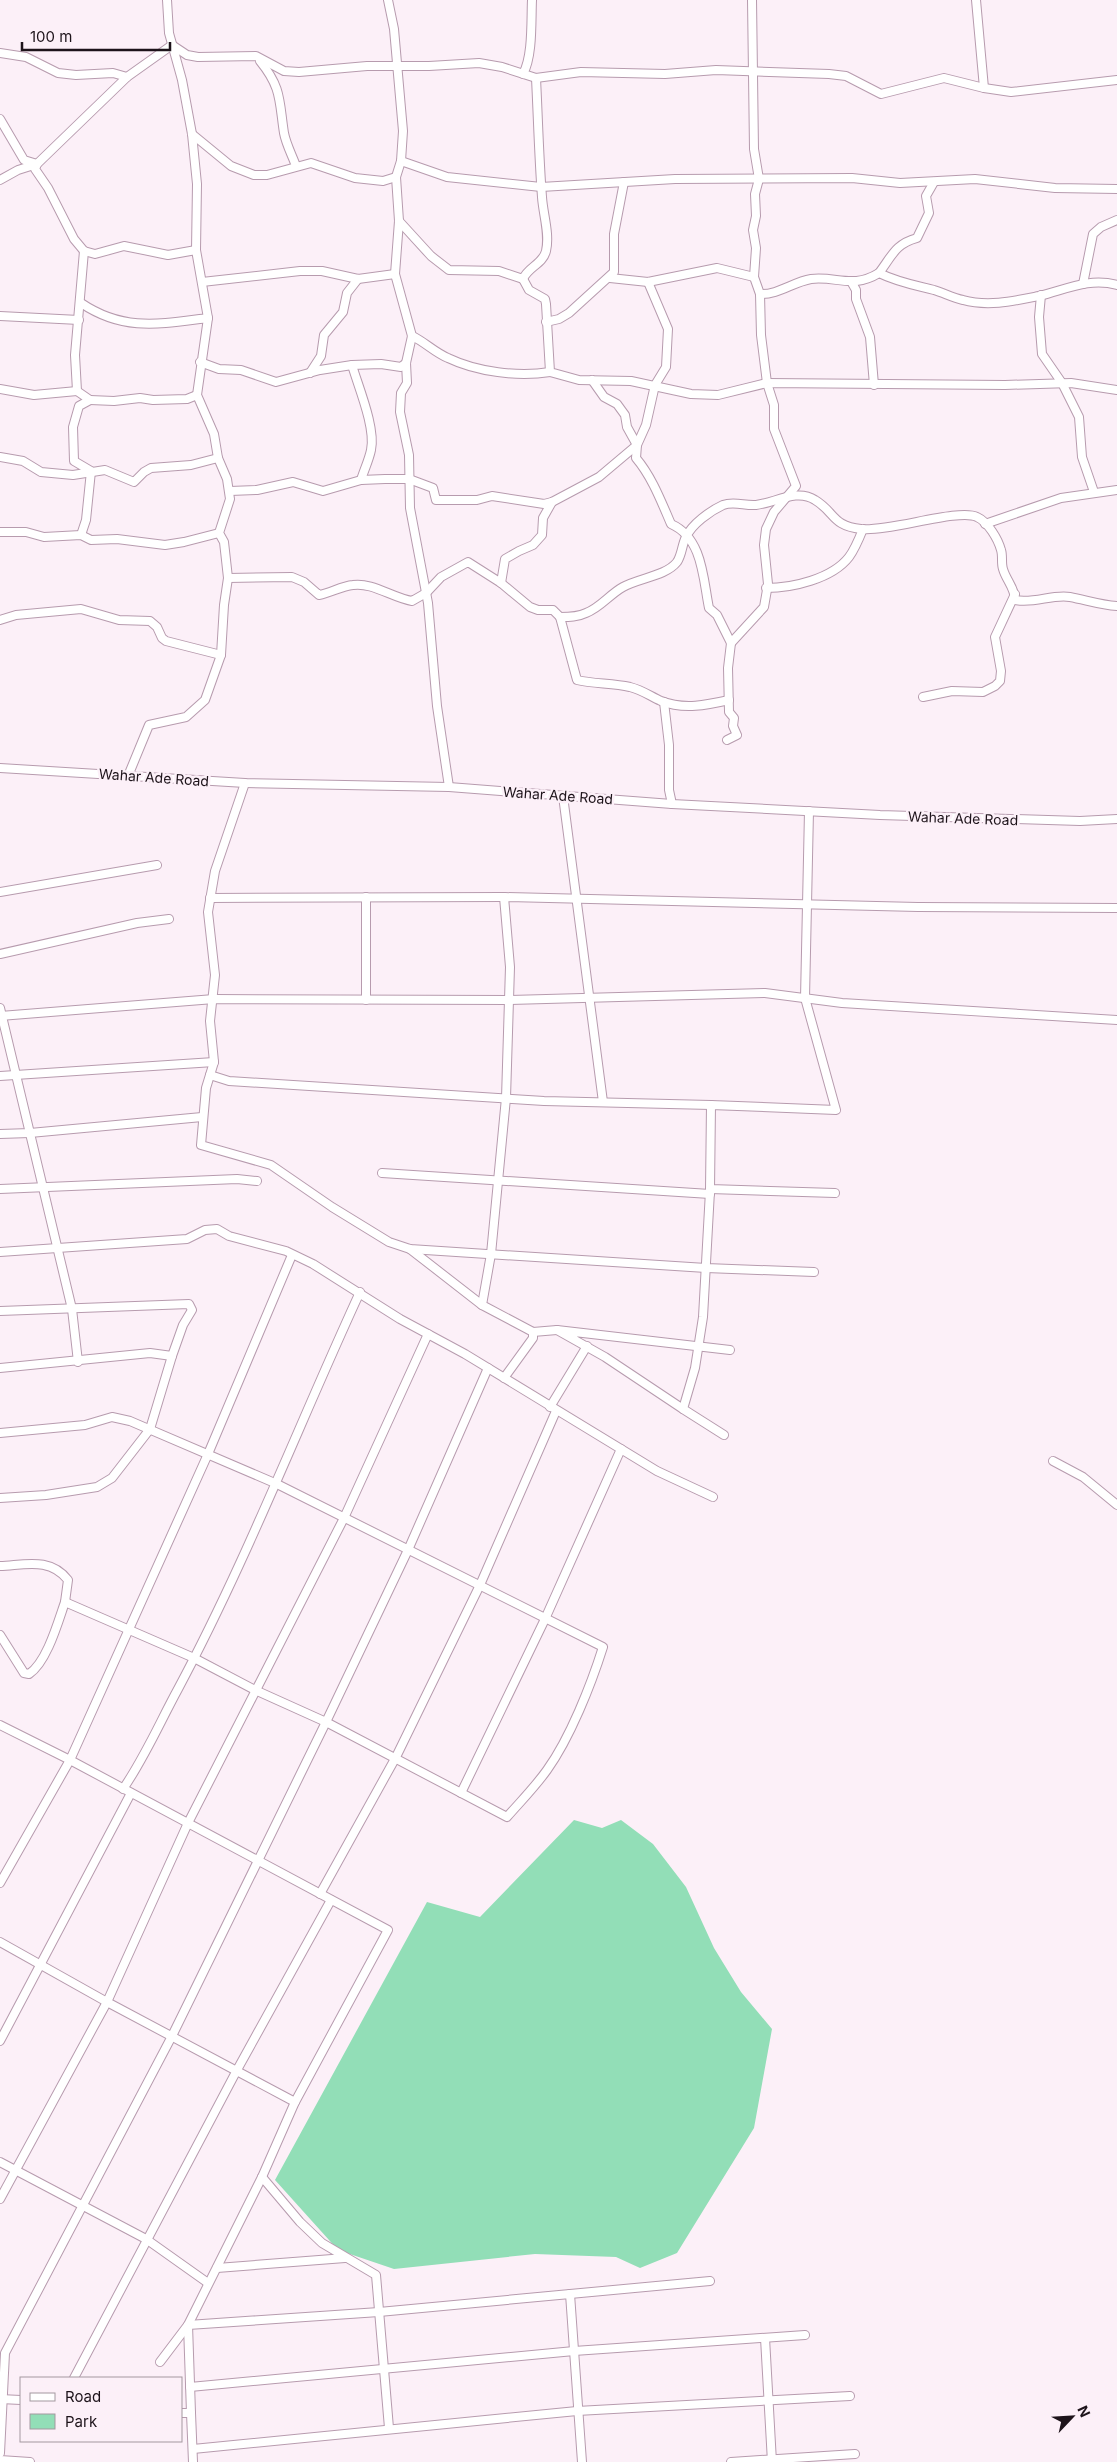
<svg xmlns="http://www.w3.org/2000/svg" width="1117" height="2462" font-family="Inter,sans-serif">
<rect width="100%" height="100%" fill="#fcf0f8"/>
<polygon fill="#92deb7" points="574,1820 602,1828 621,1820 653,1844 686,1887 714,1948 741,1992 772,2029 754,2128 677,2253 640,2268 616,2257 535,2254 394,2269 338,2250 275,2180 427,1902 480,1917"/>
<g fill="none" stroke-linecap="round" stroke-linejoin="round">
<g stroke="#b79bae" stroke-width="10">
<g id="minor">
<polyline points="388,0 394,29 403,131 401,161 396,177 399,221 395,274 412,336 406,363 407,383 401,393 400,412 409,455 410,508 428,603 437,706 449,787"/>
<polyline points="976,0 984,88"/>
<polyline points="0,53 26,57 58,73 76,75 113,73 127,77"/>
<path d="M260,61C282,88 279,101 284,133C286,144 292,155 296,166"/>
<path d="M523,74C533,56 531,21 532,0"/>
<polyline points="0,119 24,160 37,164 35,169 48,188 74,239 84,251 95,254 124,246 168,255 196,250"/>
<polyline points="192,134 231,166 254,175 267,175 311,163 355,178 383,181 396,177"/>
<polyline points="401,161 447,177 541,187 675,179 852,178 900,183 975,179 1055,188 1117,189"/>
<polyline points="0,180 18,170 37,164 127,77 172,45 187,55 198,57 256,56 284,71 299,72 367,66 429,66 479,63 502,67 536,78 581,72 665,74 716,70 829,74 846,76 881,94 944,78 984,88 1011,92 1117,80"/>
<path d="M399,221L431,256L449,270L499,271L523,279C528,267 543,264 546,251C550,234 543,214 542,197C539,158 538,118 536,78"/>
<path d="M879,273C892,256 895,244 917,238L929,213L926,196L934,182"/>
<polyline points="610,278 648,282 717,268 754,277"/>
<polyline points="523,279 529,290 545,299 546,304 550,372 579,380 631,381 691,394 718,395 767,383 1005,385 1071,383 1117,390"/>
<polyline points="202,282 300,271 322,271 358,279 395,274"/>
<polyline points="852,283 856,290 856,299 870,337 874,385"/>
<polyline points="1083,284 1093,234 1101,227 1117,220"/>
<path d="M760,294C778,295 793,282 811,279C837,276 853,289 879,273C897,282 914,285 934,290C944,293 953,298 963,300C988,307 1014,301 1039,296C1065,290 1089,277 1117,285"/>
<polyline points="1041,295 1039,317 1042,354 1062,383 1079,417 1082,457 1094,492"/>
<path d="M81,303C124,332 160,324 208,318"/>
<polyline points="0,316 79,320"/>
<polyline points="546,322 559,319 569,313 614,272 614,234 624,182"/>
<path d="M412,336C425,342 434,352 448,358C477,372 518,377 550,372"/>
<polyline points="200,362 219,369 241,370 276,382 320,370 352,365 381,364 401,367 406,363"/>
<path d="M352,365C358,386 376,428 371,450C369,460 364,470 361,480"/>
<polyline points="310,373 321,356 324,335 343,312 347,293 358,279"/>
<path d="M592,380L604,397L617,404L625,415L627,427L637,445L636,458C652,477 661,501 671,524C703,538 703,579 709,608L717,615L731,643L728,668L729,712L734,718L733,726L737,735L727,740"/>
<polyline points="0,389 34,395 77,391"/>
<polyline points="90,400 114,401 140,398 153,400 187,399 197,395"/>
<polyline points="0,457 23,461 41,472 73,475 105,470 134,482 144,472 151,468 191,465 218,458"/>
<polyline points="230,491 257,490 293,482 323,491 361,480 385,479 409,479 433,488 436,500 477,500 492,496 544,504 552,502 599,477 637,445 646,425 655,385 666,367 668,329 648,282"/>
<polyline points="985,524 1061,498 1117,490"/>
<polyline points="0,532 26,532 44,537 81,535 91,540 117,539 165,545 184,542 219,533"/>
<polyline points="81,535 86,520 91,471 74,461 73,427 79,406 90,400 77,391 75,355 84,251"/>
<path d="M228,578L292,577L304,582L319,595C331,593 341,586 353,585C372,582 393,598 412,601L426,593L441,577L468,562L501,583L530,607L538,610H553L560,617C569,617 578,617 586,613C600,608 610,594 623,587C639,578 666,576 677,562C682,555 682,544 686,537C692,524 710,511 723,505C734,501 745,506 756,505C775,503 797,488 815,500C835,512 832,526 861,529C889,532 959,508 977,517C988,522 998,539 1001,550C1003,556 1001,563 1003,569C1006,580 1015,588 1015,600C1034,604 1052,594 1070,597C1086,600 1101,605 1117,606"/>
<polyline points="501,583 505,559 519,551 533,545 542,535 543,518 552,502"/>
<path d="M766,588C792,588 832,579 849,557C855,549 859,539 863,529"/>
<path d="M560,617L577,680C594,684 612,683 630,687C642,690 650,696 661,701C684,710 707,705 729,700"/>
<polyline points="0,620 16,615 81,609 119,620 150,621 157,627 162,638 166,641 221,655"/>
<polyline points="731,643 764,607 768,584 764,545 766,529 774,512 796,486 774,429 774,405 767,383 761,335 760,294 754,277 756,248 753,230 756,216 755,194 759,179 754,149 752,0"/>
<polyline points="923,697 952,691 983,692 995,686 1000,681 1001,671 995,637 1015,594"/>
<polyline points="664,702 669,745 669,790 672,804"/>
<polyline points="0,768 245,783 449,787 672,804 880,815 1080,821 1117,819"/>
<polyline points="128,776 149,725 186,717 205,700 221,655 224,605 228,578 224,542 219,533 230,499 227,479 218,458 214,434 197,395 208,318 196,250 197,184 192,134 182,80 169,33 167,0"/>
<polyline points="245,783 215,871 208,912 215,975 210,1021 214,1062 206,1088 201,1145 271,1165 332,1207 389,1242 410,1249 706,1268 814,1272"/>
<polyline points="563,796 603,1102"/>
<polyline points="809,811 805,998 836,1110 711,1105 710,1189 835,1193"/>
<polyline points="0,892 157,865"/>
<polyline points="366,897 366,1000"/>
<polyline points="210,898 504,897"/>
<polyline points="0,954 137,923 169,919"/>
<polyline points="0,1008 72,1309 78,1362"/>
<polyline points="0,1016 214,999 510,1000 765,993 842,1003 1117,1020"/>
<polyline points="210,1075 229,1081 544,1101 711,1105"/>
<polyline points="0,1076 214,1062"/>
<polyline points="0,1134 30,1133 202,1117"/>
<polyline points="382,1173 710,1194"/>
<polyline points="0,1189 237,1179 257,1181"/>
<polyline points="710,1191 703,1317 695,1368 683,1409 724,1435"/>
<polyline points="410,1249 482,1305"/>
<polyline points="0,1252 187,1239 205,1230 217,1229 229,1236 286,1251 313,1264 400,1319 465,1354 657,1471 713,1497"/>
<polyline points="0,1311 189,1304 192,1310 183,1325 172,1356 150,1429 112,1478 97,1487 46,1495 0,1498"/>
<polyline points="557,1330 533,1332 482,1305 491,1254 506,1098 510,967 504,897 918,907 1117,908"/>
<polyline points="0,1368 150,1353 172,1356"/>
<polyline points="504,1378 533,1338 533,1332"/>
<polyline points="550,1407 587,1346"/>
<polyline points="683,1409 605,1357 557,1330 730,1350"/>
<path d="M0,1433L85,1425L112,1417L130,1421L277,1484L603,1647C591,1685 570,1738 547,1770C535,1787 520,1802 507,1817L326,1722L255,1690L194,1658L65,1602C58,1622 47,1662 29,1674L24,1673L0,1635"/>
<polyline points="1053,1461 1083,1477 1117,1505"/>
<path d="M0,1566C25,1565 50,1557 68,1580L65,1602"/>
<polyline points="0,1725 70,1760 388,1930 295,2102 262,2177 188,2325 191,2413"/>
<path d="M123,1789C145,1757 160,1722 178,1689C247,1560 299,1424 360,1292"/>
<polyline points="461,1793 545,1619 621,1449"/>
<polyline points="0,1883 70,1760 208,1454 292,1255"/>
<polyline points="320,1894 396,1757 480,1585 556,1411"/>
<polyline points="0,1942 107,2002 295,2102"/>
<polyline points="0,2041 131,1793"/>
<polyline points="0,2162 146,2239 208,2283"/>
<polyline points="262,2177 300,2222 322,2243 376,2275 389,2428"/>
<polyline points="0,2199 107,2002 188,1823 344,1518 428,1334"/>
<polyline points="217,2268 345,2258"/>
<polyline points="570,2294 710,2281"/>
<polyline points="765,2338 772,2462"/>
<polyline points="160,2362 188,2325 379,2312 570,2294 582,2462"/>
<polyline points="74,2378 237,2070 331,1900"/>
<polyline points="190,2387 574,2351 805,2335"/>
<polyline points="0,2399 21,2400"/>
<polyline points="181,2413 191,2413 193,2462"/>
<polyline points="193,2449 577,2411 850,2396"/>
<polyline points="0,2453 5,2353 172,2036 326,1722 408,1550 488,1368"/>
<polyline points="0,2460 30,2462"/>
<polyline points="731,2462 855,2454"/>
</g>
</g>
<use href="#minor" stroke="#fff" stroke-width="8"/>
</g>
<g text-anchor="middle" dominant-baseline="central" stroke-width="5" stroke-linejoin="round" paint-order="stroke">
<g font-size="14" fill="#1d131a" stroke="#fcf0f8">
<text transform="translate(154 777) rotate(4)">Wahar Ade Road</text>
<text transform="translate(558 795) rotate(4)">Wahar Ade Road</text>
<text transform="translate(963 818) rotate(2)">Wahar Ade Road</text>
</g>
</g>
<rect x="20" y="2377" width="162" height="65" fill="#fcf0f8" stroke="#a3989f"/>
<rect x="30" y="2393" width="25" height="8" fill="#ffffff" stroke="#a3989f"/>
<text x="65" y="2402" font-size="15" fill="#1d131a">Road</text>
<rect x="30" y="2414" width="25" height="15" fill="#92deb7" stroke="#a3989f"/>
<text x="65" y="2427" font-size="15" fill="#1d131a">Park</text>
<g transform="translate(1072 2417) rotate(65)" stroke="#fcf0f8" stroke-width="4" paint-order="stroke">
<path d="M0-4L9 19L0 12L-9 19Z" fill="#1d131a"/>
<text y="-8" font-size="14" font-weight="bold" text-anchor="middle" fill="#1d131a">N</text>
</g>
<path d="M22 42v8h148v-8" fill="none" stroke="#1d131a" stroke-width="2.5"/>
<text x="30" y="42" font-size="15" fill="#1d131a" stroke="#fcf0f8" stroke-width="4" paint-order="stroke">100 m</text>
</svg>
